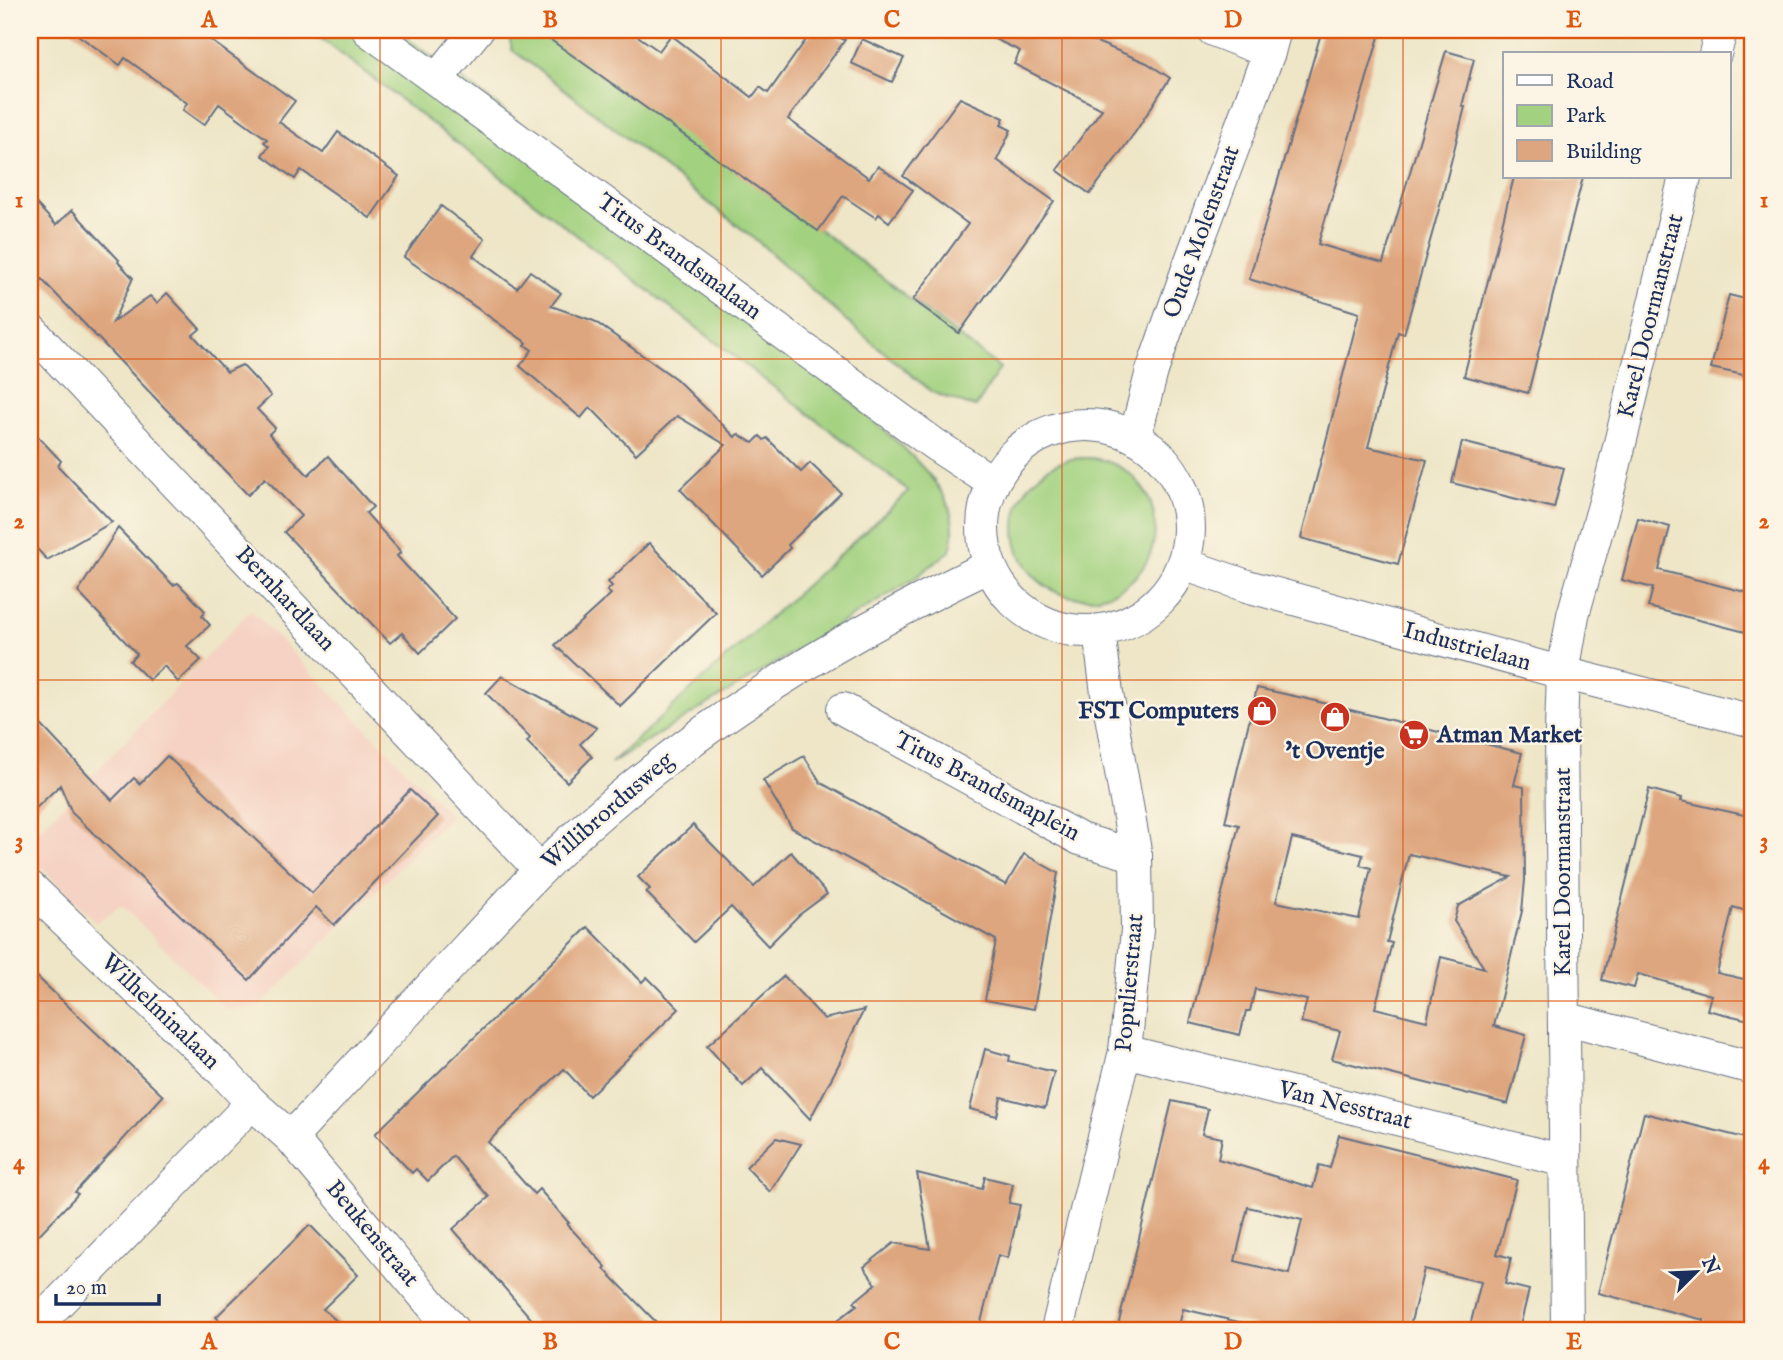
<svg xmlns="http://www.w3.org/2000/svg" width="1783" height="1360" font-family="'IM FELL English',serif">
<rect width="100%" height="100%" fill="#fcf5e5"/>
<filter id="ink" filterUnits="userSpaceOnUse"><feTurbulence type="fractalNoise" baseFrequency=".0143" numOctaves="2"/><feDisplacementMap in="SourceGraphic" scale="14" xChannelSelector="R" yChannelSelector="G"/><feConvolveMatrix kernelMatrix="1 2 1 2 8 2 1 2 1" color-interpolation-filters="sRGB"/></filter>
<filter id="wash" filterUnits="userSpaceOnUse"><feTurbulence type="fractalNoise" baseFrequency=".00686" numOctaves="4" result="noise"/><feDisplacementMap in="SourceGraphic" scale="28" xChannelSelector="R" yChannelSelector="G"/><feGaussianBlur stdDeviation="1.57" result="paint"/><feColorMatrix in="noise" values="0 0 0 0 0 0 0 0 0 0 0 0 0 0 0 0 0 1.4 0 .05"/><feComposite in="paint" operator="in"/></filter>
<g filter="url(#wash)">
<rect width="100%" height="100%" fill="#eee6c7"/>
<polygon fill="#f5d2c3" points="251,610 451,816 259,1007 227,1010 121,905 96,923 30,855 30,840"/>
<g fill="#a2d17f" stroke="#5e806e" stroke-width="2">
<path d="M310,30H396L501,108L723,286L905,449C933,478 963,507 950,551L911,581L611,763L909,491Z"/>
<polygon points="509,30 550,30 802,216 1000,368 976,407 968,405 932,392 849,323 761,244 550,78 512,50 509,36"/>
<circle cx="1085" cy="528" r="70"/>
</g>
<g id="blocks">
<g fill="#dea67e" fill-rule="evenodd">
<polygon points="71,30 196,30 295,101 279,122 323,153 338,132 399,176 370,218 301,170 295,179 262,155 269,146 264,142 267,139 219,104 204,125 183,110 187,103 125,58 120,65"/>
<polygon points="537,30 629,30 659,51 671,35 752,97 760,87 768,93 813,30 822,30 845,40 788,119 869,178 878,166 913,190 889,222 879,214 876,218 843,196 818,231"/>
<polygon points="976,30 1065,30 1086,40 1087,38 1147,63 1170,78 1136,131 1090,194 1057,170 1102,109 1014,64 1020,51"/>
<polygon points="1322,30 1381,30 1318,244 1383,263 1446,51 1474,59 1462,106 1465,107 1439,209 1404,334 1398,332 1368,447 1427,460 1398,564 1301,538 1359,313 1249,279"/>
<polygon points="862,39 904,58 892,82 851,63"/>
<polygon points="960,98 1004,118 1001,125 1011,130 997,160 1054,201 959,333 913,300 968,224 903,176"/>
<polygon points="1514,177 1583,177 1528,393 1464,376"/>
<polygon points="30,197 56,225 72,210 119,260 118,262 133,278 113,322 150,296 157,303 167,293 200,329 193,335 227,372 242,365 271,396 257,409 275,428 269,434 308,475 328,456 373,507 366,513 401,552 397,556 455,619 420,653 402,633 390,643 284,532 301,516 265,478 248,495 30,267"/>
<polygon points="441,206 485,239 473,256 517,288 530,271 561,293 551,306 594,321 676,379 735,437 738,434 753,443 760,436 764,440 767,438 801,472 810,463 841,493 788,545 790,548 762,575 680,489 726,445 677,416 636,454 590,407 581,418 520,366 532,350 525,345 527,343 404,257"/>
<polygon points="1729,295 1753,301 1753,377 1711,368"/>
<polygon points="30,428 61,461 58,466 112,522 47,560 30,541"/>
<polygon points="1462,442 1564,468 1554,508 1452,483"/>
<polygon points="1638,518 1670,527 1659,570 1753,594 1753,634 1648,607 1653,588 1622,580"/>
<polygon points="118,528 173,585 178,583 205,611 202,616 210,625 187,646 201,660 178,682 164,666 149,680 130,661 137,654 78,592"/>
<polygon points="649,543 716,613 620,706 555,645 611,594 607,591 612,586 608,582"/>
<polygon points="502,676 597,728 580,744 592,757 567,782 527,742 530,738 486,693"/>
<path d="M1257,688L1303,698L1522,753L1514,785L1524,787L1525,880L1522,911L1494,1026L1526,1035L1508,1104L1332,1059L1340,1031L1301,1022L1307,1000L1255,989L1250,1011H1246L1240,1035L1190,1023L1239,825L1225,822ZM1292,838L1363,855L1360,865L1371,868L1359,919L1276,902ZM1409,854L1511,877L1458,906L1454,921L1484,968L1441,957L1427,1021L1375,1008L1392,943L1387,942Z"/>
<polygon points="30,713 112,800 134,778 140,784 167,756 312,893 410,790 438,816 334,925 316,907 249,980 72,813 60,785 30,814"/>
<polygon points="804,756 821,783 1006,885 1024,854 1058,873 1034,1009 985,1000 996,940 792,828 763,780"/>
<polygon points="1649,789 1682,798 1681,801 1753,817 1753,913 1733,907 1717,973 1753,981 1753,1021 1707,1010 1711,995 1638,974 1634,988 1602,980"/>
<polygon points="693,825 754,887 791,852 827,894 799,915 768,946 731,907 694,942 646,892 650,889 638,877"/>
<polygon points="588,927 642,982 647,977 679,1009 589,1096 564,1069 488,1142 534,1194 539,1189 569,1223 567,1224 606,1267 604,1269 664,1330 541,1330 453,1229 489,1197 453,1156 428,1181 416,1169 412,1173 375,1134"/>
<polygon points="30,970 163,1096 75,1192 78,1194 30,1244"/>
<polygon points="784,976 824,1019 864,1010 847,1044 848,1045 840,1062 810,1119 762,1068 743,1086 707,1046"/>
<polygon points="985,1049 1010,1056 1009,1061 1054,1072 1045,1108 1001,1097 997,1116 970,1109"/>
<path d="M1172,1101L1208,1109L1202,1134L1222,1138L1218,1159L1313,1188L1319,1165L1330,1168L1339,1135L1517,1180L1497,1254L1511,1258L1505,1284L1529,1290L1519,1330H1469L1481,1282L1424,1269L1409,1330H1273L1183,1309L1178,1330H1117ZM1248,1207L1302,1220L1289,1274L1235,1261Z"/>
<polygon points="1644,1113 1753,1140 1753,1330 1702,1330 1704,1320 1598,1293"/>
<polygon points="776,1138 801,1144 770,1192 746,1167"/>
<polygon points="917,1173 982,1189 985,1177 1013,1184 1009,1203 1020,1205 1008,1258 998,1255 979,1330 825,1330 857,1305 854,1302 876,1284 864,1267 894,1243 930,1249"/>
<polygon points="310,1225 358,1275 323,1309 347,1330 230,1330 216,1317"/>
</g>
</g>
</g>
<g filter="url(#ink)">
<use href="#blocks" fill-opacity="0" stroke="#656f83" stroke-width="2"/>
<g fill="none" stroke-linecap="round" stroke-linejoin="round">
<g stroke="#656f83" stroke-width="34">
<g id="street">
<polyline points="368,30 934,444 992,482"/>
<polyline points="1213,30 1269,52"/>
<polyline points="1715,54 1721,30"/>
<polyline points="437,79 477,30"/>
<polyline points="30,329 540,870"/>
<circle cx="1086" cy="528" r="103"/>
<polyline points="1135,437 1152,371 1190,263 1269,52 1275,30"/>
<polyline points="1183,564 1247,586 1563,673 1753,721"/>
<polyline points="843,709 1080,839 1136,856"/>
<polyline points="30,887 223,1072 252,1103 291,1138 453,1330"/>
<polyline points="1564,1018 1753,1068"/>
<polyline points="1125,1051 1565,1161"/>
<path d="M291,1138C348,1076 406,1013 464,951C509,902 555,852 606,809C721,709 852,631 990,566"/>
<polyline points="32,1330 252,1103"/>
<polyline points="1057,1330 1125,1051 1137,930 1136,856 1107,693 1099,631"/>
<polyline points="1567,1330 1561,730 1563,673 1573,615 1610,484 1685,177"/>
</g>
</g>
<use href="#street" stroke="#fff" stroke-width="32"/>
</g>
</g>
<path fill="none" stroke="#de5710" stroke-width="2" stroke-opacity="0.55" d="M380,30V1330M721,30V1330M1062,30V1330M1403,30V1330M30,359H1753M30,680H1753M30,1001H1753"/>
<defs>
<g id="shop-disc" transform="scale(1.575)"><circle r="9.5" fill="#c8321e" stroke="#fcf5e5"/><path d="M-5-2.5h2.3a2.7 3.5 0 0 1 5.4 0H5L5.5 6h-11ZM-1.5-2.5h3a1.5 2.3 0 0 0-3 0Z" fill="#fff"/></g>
<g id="supermarket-disc" transform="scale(1.575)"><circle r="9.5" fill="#c8321e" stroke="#fcf5e5"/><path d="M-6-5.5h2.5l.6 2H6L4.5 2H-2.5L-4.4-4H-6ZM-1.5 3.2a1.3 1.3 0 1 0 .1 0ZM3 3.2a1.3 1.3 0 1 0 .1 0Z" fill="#fff"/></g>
</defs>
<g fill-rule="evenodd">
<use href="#shop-disc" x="1262" y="711"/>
<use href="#shop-disc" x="1335" y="717"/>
<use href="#supermarket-disc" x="1414" y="735"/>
</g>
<g text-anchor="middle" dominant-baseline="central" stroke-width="5" stroke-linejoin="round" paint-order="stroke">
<g font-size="24" fill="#1b2f5e" stroke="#fcf5e5">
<text transform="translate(1202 232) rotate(-70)">Oude Molenstraat</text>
<text transform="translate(679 257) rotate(36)">Titus Brandsmalaan</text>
<text transform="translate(1651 316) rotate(-76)">Karel Doormanstraat</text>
<text transform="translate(285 599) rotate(47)">Bernhardlaan</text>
<text transform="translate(1467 647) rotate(15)">Industrielaan</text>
<text transform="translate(987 787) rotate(28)">Titus Brandsmaplein</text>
<text transform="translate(608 811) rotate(-41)">Willibrordusweg</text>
<text transform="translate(1563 872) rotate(-90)">Karel Doormanstraat</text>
<text transform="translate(1130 983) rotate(-85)">Populierstraat</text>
<text transform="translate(160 1012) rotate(44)">Wilhelminalaan</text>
<text transform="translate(1345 1106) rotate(14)">Van Nesstraat</text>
<text transform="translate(372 1234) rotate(50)">Beukenstraat</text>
</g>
<g font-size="24" font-weight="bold" fill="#1b2f5e" stroke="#fcf5e5" text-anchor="end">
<text x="1239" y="711">FST Computers</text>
<text x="1437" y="735" text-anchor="start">Atman Market</text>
<text x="1335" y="751" text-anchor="middle">'t Oventje</text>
</g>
</g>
<rect width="1783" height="1360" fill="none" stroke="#fcf5e5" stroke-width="77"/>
<rect x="1503" y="52" width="228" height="126" fill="#fcf5e5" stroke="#a2a6af" stroke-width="2"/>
<rect x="1517" y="75" width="35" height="10" fill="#ffffff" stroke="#a2a6af" stroke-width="2"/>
<text x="1566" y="88" font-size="21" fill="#1b2f5e">Road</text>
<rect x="1517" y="105" width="35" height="21" fill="#a2d17f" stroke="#a2a6af" stroke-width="2"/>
<text x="1566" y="122" font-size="21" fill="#1b2f5e">Park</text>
<rect x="1517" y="140" width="35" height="21" fill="#dea67e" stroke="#a2a6af" stroke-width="2"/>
<text x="1566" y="158" font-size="21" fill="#1b2f5e">Building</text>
<g transform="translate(1696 1272) rotate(66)" stroke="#fcf5e5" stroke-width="5" paint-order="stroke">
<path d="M0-5L12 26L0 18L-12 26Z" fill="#1b2f5e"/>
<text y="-10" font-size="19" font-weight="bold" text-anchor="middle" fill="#1b2f5e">N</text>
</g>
<path d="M56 1294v10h103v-10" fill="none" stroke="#1b2f5e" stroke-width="3.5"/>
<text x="66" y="1294" font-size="21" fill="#1b2f5e" stroke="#fcf5e5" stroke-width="5" paint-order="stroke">20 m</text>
<rect x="38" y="38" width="1706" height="1284" fill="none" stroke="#de5710" stroke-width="2.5"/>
<g font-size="23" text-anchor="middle" font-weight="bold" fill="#de5710">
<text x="209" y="27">A</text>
<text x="550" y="27">B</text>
<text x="892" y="27">C</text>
<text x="1233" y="27">D</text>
<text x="1574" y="27">E</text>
<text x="19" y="207">1</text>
<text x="1764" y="207">1</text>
<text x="19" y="528">2</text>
<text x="1764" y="528">2</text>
<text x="19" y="848">3</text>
<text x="1764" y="848">3</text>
<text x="19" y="1169">4</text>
<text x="1764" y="1169">4</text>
<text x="209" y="1349">A</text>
<text x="550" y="1349">B</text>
<text x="892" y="1349">C</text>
<text x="1233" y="1349">D</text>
<text x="1574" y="1349">E</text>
</g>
</svg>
